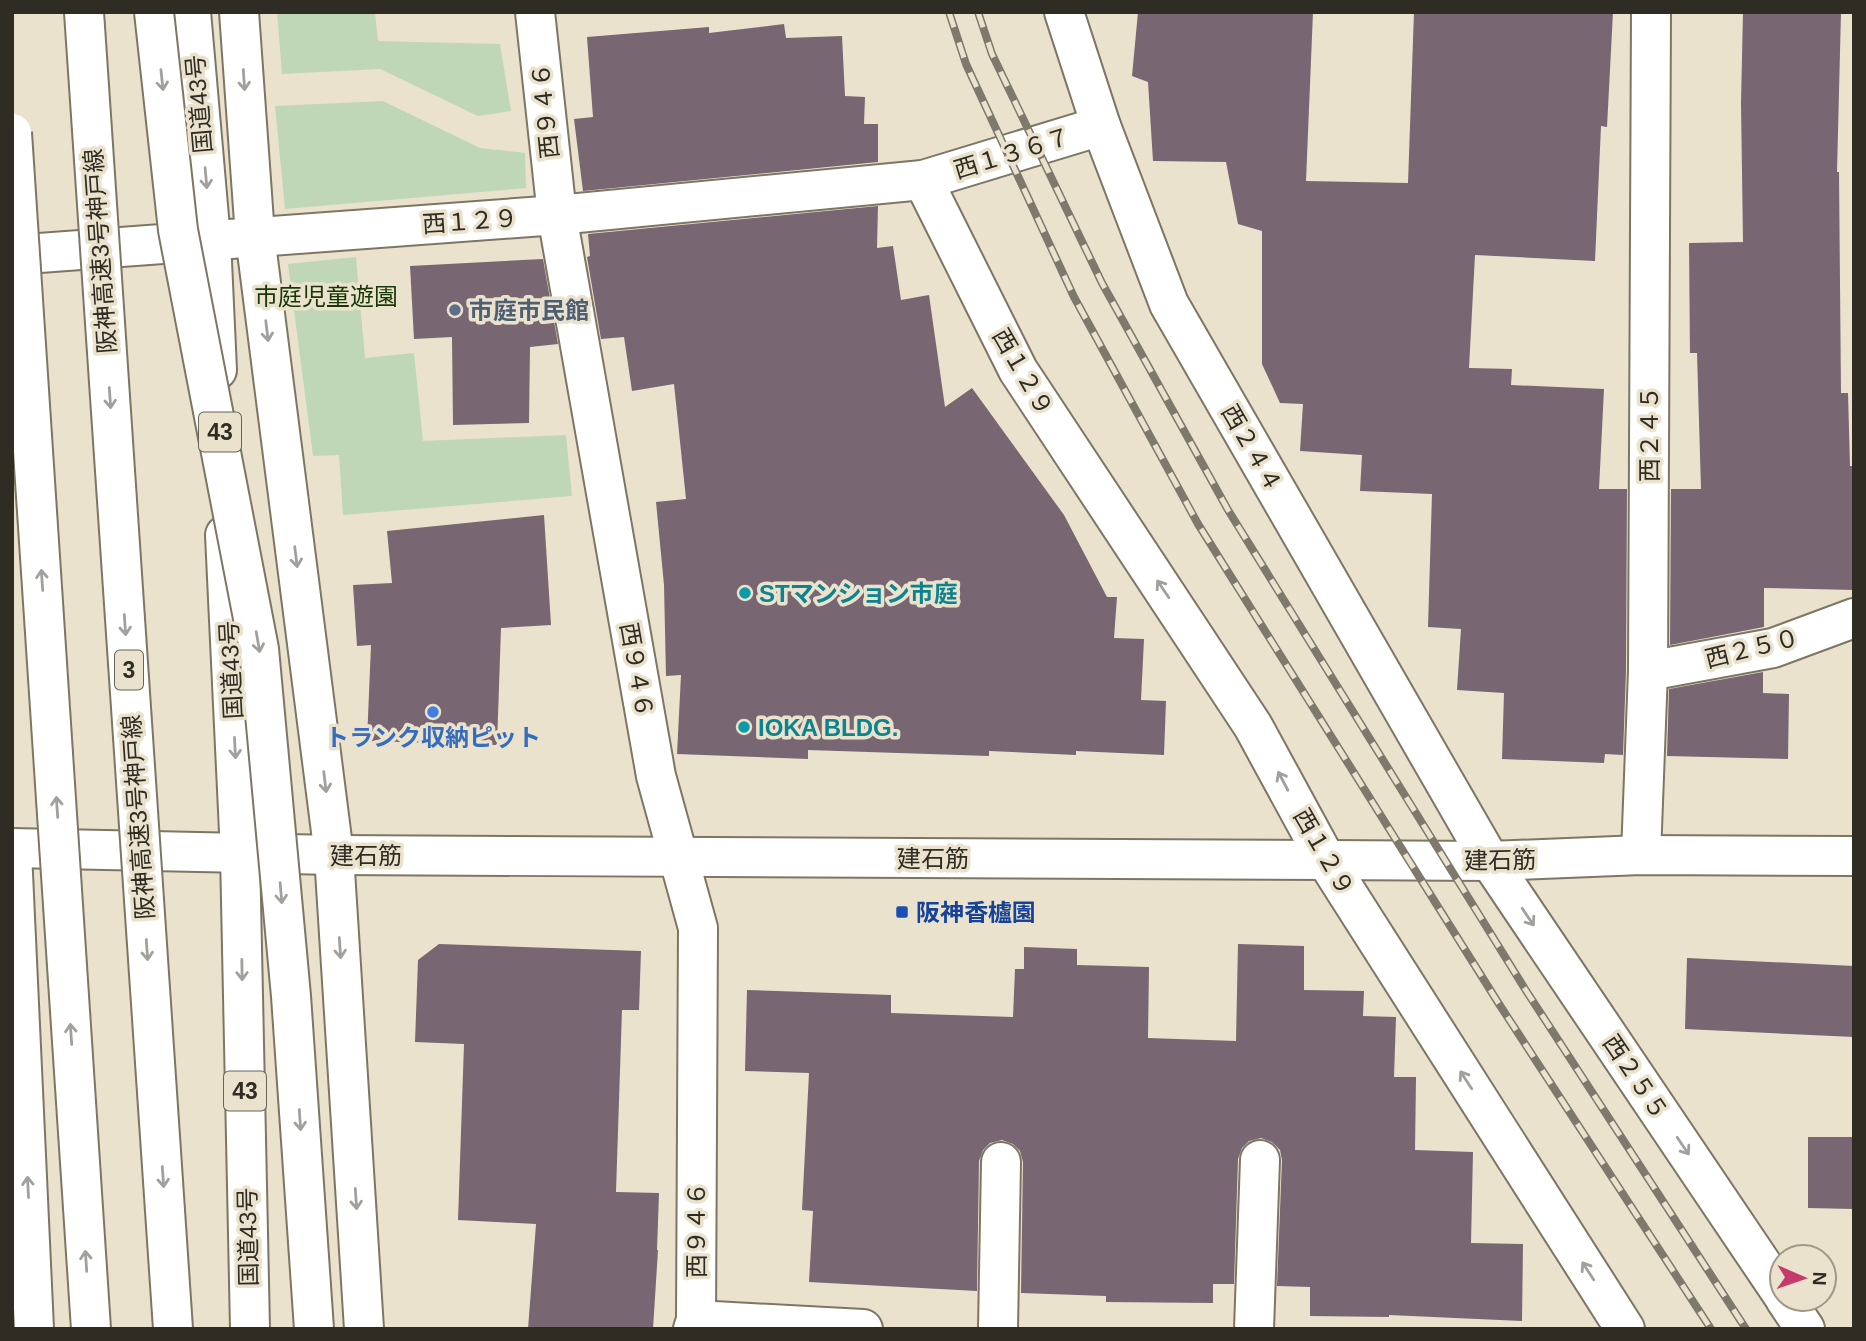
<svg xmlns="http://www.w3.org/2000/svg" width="1866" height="1341" font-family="Arial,'Noto Sans JP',sans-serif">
<rect width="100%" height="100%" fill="#eae2cd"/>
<g fill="#bfd7b7">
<polygon points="277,12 375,12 378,41 500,44 511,111 478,116 380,69 282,74"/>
<polygon points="383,101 480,148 525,153 526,188 285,209 275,106"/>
<polygon points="356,257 365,358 414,353 423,441 566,435 572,496 343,515 339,455 313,456 288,264"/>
</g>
<g fill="#786672">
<polygon points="1138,12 1313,12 1306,181 1408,183 1414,12 1613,12 1607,127 1601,126 1595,261 1475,255 1469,368 1512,369 1511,385 1604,389 1599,489 1627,489 1626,671 1623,755 1605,754 1604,763 1502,759 1504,693 1457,690 1461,629 1428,627 1432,494 1360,491 1362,455 1300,451 1303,404 1280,403 1262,364 1262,231 1238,224 1226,162 1153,161 1148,82 1132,76"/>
<polygon points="1743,12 1841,12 1837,172 1839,172 1841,393 1848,393 1850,466 1854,466 1854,590 1764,588 1764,627 1670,645 1671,489 1701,489 1697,353 1690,353 1689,243 1743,242 1741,103"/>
<polygon points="784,24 786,38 842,36 845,96 865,97 864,124 878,124 878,162 583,191 574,119 593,117 587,37 709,27 709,33"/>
<polygon points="878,206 877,248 893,246 901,300 929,295 945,407 972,388 1064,515 1107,597 1117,597 1114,638 1144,639 1141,700 1166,701 1164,755 1076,751 1076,755 989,751 989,756 808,750 808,759 677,754 681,675 666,676 664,585 656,502 686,499 674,384 632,391 624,337 601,339 587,257 590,256 588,234"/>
<polygon points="543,259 558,344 530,347 529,423 453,425 452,337 414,339 410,266"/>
<polygon points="544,515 551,625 501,628 497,745 367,741 371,645 357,646 353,585 392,583 387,531"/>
<polygon points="1763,672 1763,693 1789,694 1788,759 1667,756 1669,689"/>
<polygon points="439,944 641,951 639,1010 622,1010 616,1192 659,1193 657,1250 658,1250 653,1329 528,1329 536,1224 458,1220 464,1044 415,1042 418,960"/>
<polygon points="1238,944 1304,946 1304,990 1364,991 1363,1016 1396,1017 1394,1077 1416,1077 1415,1150 1473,1152 1471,1243 1523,1244 1522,1321 1389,1315 1389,1317 1310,1316 1310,1287 1277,1286 1282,1160 1280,1150 1272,1142 1261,1138 1249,1141 1242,1148 1238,1159 1234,1284 1213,1284 1213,1303 1106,1302 1106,1296 1021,1293 1023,1162 1020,1151 1013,1144 1002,1140 990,1143 983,1150 979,1161 977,1291 809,1282 813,1211 802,1210 809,1073 745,1071 747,990 891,995 891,1013 1013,1017 1015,969 1024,969 1024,947 1077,949 1077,965 1149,967 1148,1038 1236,1041"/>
<polygon points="1687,958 1854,966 1854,1037 1685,1029"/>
<polygon points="1808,1137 1854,1137 1854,1209 1808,1208"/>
</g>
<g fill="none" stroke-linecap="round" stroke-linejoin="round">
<g stroke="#7d7664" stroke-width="42">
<g id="minor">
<polyline points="239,12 255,236 334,855 364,1329"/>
<polyline points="535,12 557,215 656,776 698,928 696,1320 693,1329"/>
<polyline points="1064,12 1101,126 1169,304 1490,861 1782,1294"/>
<polyline points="923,180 1018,370 1253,726 1326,860 1625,1329"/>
<polyline points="12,255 557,215 923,180 1101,126"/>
<polyline points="1648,671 1773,648 1854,618"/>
<polyline points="12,848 334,855 1326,860 1490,861 1641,855 1854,856"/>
<polyline points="1641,855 1648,671 1651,12"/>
<polyline points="1785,1299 1805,1329"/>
<polyline points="696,1320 863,1329"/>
<polyline points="998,1329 1001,1162"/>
<polyline points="1254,1329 1260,1160"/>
</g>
</g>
<g stroke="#7d7664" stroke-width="42">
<g id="highway">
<polyline points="191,12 211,240 217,370"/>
<polyline points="225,535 240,853 250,1329"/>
<polyline points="12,852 34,1329"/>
</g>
</g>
<use href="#minor" stroke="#fff" stroke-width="38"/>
<use href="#highway" stroke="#fff" stroke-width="38"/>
<g stroke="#7e796c" stroke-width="8">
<g id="rail">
<polyline points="949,12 966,64 1074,297 1198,524 1499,1004 1711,1329"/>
<polyline points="978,12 992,54 1102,283 1228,510 1525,989 1746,1329"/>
</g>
</g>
<use href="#rail" stroke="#eae2cd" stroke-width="5" stroke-dasharray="16" stroke-linecap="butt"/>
<g stroke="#7d7664" stroke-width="42" stroke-linecap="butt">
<g id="highway-bridge">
<polyline points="84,12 173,1329"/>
<polyline points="154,12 178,230 259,649 291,996 314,1329"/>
<polyline points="12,133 91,1329"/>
</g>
</g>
<use href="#highway-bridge" stroke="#fff" stroke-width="38"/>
</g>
<defs><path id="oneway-shaft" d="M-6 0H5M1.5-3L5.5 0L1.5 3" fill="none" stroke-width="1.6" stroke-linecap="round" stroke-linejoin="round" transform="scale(1.75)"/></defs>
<g stroke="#a1a09c">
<use href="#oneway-shaft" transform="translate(162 80) rotate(84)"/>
<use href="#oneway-shaft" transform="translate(244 80) rotate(86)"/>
<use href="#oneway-shaft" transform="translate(206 178) rotate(85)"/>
<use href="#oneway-shaft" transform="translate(267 331) rotate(83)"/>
<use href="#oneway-shaft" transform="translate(110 398) rotate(86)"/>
<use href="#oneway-shaft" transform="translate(296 557) rotate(83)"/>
<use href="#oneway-shaft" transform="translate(42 580) rotate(-94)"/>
<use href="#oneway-shaft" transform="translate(1163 589) rotate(-124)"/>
<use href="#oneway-shaft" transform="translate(125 625) rotate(86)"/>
<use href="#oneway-shaft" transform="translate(258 642) rotate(80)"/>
<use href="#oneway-shaft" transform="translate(235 748) rotate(87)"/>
<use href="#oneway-shaft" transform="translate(1283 781) rotate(-118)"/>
<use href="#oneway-shaft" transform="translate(325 782) rotate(83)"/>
<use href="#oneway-shaft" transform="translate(57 807) rotate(-94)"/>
<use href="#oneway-shaft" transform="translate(281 893) rotate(85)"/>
<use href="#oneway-shaft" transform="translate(1528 917) rotate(56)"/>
<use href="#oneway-shaft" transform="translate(340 948) rotate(86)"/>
<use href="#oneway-shaft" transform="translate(147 950) rotate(86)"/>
<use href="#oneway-shaft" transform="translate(242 970) rotate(89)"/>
<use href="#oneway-shaft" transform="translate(71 1034) rotate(-94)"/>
<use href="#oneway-shaft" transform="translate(1466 1080) rotate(-123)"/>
<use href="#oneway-shaft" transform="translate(300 1120) rotate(86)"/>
<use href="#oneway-shaft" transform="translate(1683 1146) rotate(56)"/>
<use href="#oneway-shaft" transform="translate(163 1177) rotate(86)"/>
<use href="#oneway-shaft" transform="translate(28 1187) rotate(-93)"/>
<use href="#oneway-shaft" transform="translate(356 1199) rotate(86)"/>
<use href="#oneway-shaft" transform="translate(86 1261) rotate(-94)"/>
<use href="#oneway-shaft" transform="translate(1588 1271) rotate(-123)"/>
</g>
<circle fill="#5c6f8a" stroke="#eae2cd" stroke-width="2.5" cx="455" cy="310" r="7"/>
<g fill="#0f9aa8" stroke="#eae2cd" stroke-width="2.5">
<circle cx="745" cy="593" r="7"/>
<circle cx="744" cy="727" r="7"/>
</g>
<circle fill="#3f7fe0" stroke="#eae2cd" stroke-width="2.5" cx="433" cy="712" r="7"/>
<rect fill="#1a4fb4" stroke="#eae2cd" stroke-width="2.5" x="895" y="905" width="14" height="14" rx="3.5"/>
<g text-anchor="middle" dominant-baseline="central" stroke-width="7" stroke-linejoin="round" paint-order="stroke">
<g fill="#eae2cd" stroke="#676357" stroke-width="2">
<rect x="199" y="412.5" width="42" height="39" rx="5"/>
<rect x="115" y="650.5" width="28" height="39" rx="5"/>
<rect x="224" y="1071.5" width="42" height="39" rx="5"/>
</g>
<g font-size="23" font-weight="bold" fill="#2f2c24">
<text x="220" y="432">43</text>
<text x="129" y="670">3</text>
<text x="245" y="1091">43</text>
</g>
<g font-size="24" fill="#2f2c24" stroke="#eae2cd">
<text transform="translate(199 104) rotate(-95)">国道43号</text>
<text transform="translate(545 111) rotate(-96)">西９４６</text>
<text transform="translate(1012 153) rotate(-17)">西１３６７</text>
<text transform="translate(470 221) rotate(-4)">西１２９</text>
<text transform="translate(100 251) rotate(-94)">阪神高速3号神戸線</text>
<text transform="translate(1023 372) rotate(60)">西１２９</text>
<text transform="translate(1649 434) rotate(-90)">西２４５</text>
<text transform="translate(1252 448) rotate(60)">西２４４</text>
<text transform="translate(1752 648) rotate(-14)">西２５０</text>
<text transform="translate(231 670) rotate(-93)">国道43号</text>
<text transform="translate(637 670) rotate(80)">西９４６</text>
<text transform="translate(138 817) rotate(-94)">阪神高速3号神戸線</text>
<text transform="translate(1324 852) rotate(60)">西１２９</text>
<text x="366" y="855">建石筋</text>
<text x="933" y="858">建石筋</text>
<text transform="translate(1500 860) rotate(-1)">建石筋</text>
<text transform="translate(1636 1077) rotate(56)">西２５５</text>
<text transform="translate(696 1230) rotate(-90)">西９４６</text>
<text transform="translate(248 1237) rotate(-91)">国道43号</text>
</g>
<g font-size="24" fill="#173706" stroke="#eae2cd">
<text x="326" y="296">市庭児童遊園</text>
</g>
<g font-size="24" font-weight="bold" fill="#4e5e75" stroke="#eae2cd" text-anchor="start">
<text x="469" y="310">市庭市民館</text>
</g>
<g font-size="24" font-weight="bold" fill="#0d838f" stroke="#eae2cd" text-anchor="start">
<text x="759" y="593">STマンション市庭</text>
<text x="758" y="727">IOKA BLDG.</text>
</g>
<g font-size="24" font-weight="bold" fill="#366cbe" stroke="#eae2cd">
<text x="433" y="737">トランク収納ピット</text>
</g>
<g font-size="24" font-weight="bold" fill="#164399" stroke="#eae2cd" text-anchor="start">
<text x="916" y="912">阪神香櫨園</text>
</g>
</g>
<rect width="1866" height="1341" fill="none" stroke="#2f2c24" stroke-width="28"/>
<g transform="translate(1803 1278) rotate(92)"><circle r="33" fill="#eae2cd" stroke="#9f9989" stroke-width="2"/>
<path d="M0-5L12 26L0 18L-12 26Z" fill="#c6396b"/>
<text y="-10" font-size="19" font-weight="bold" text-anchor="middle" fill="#2f2c24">N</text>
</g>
</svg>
